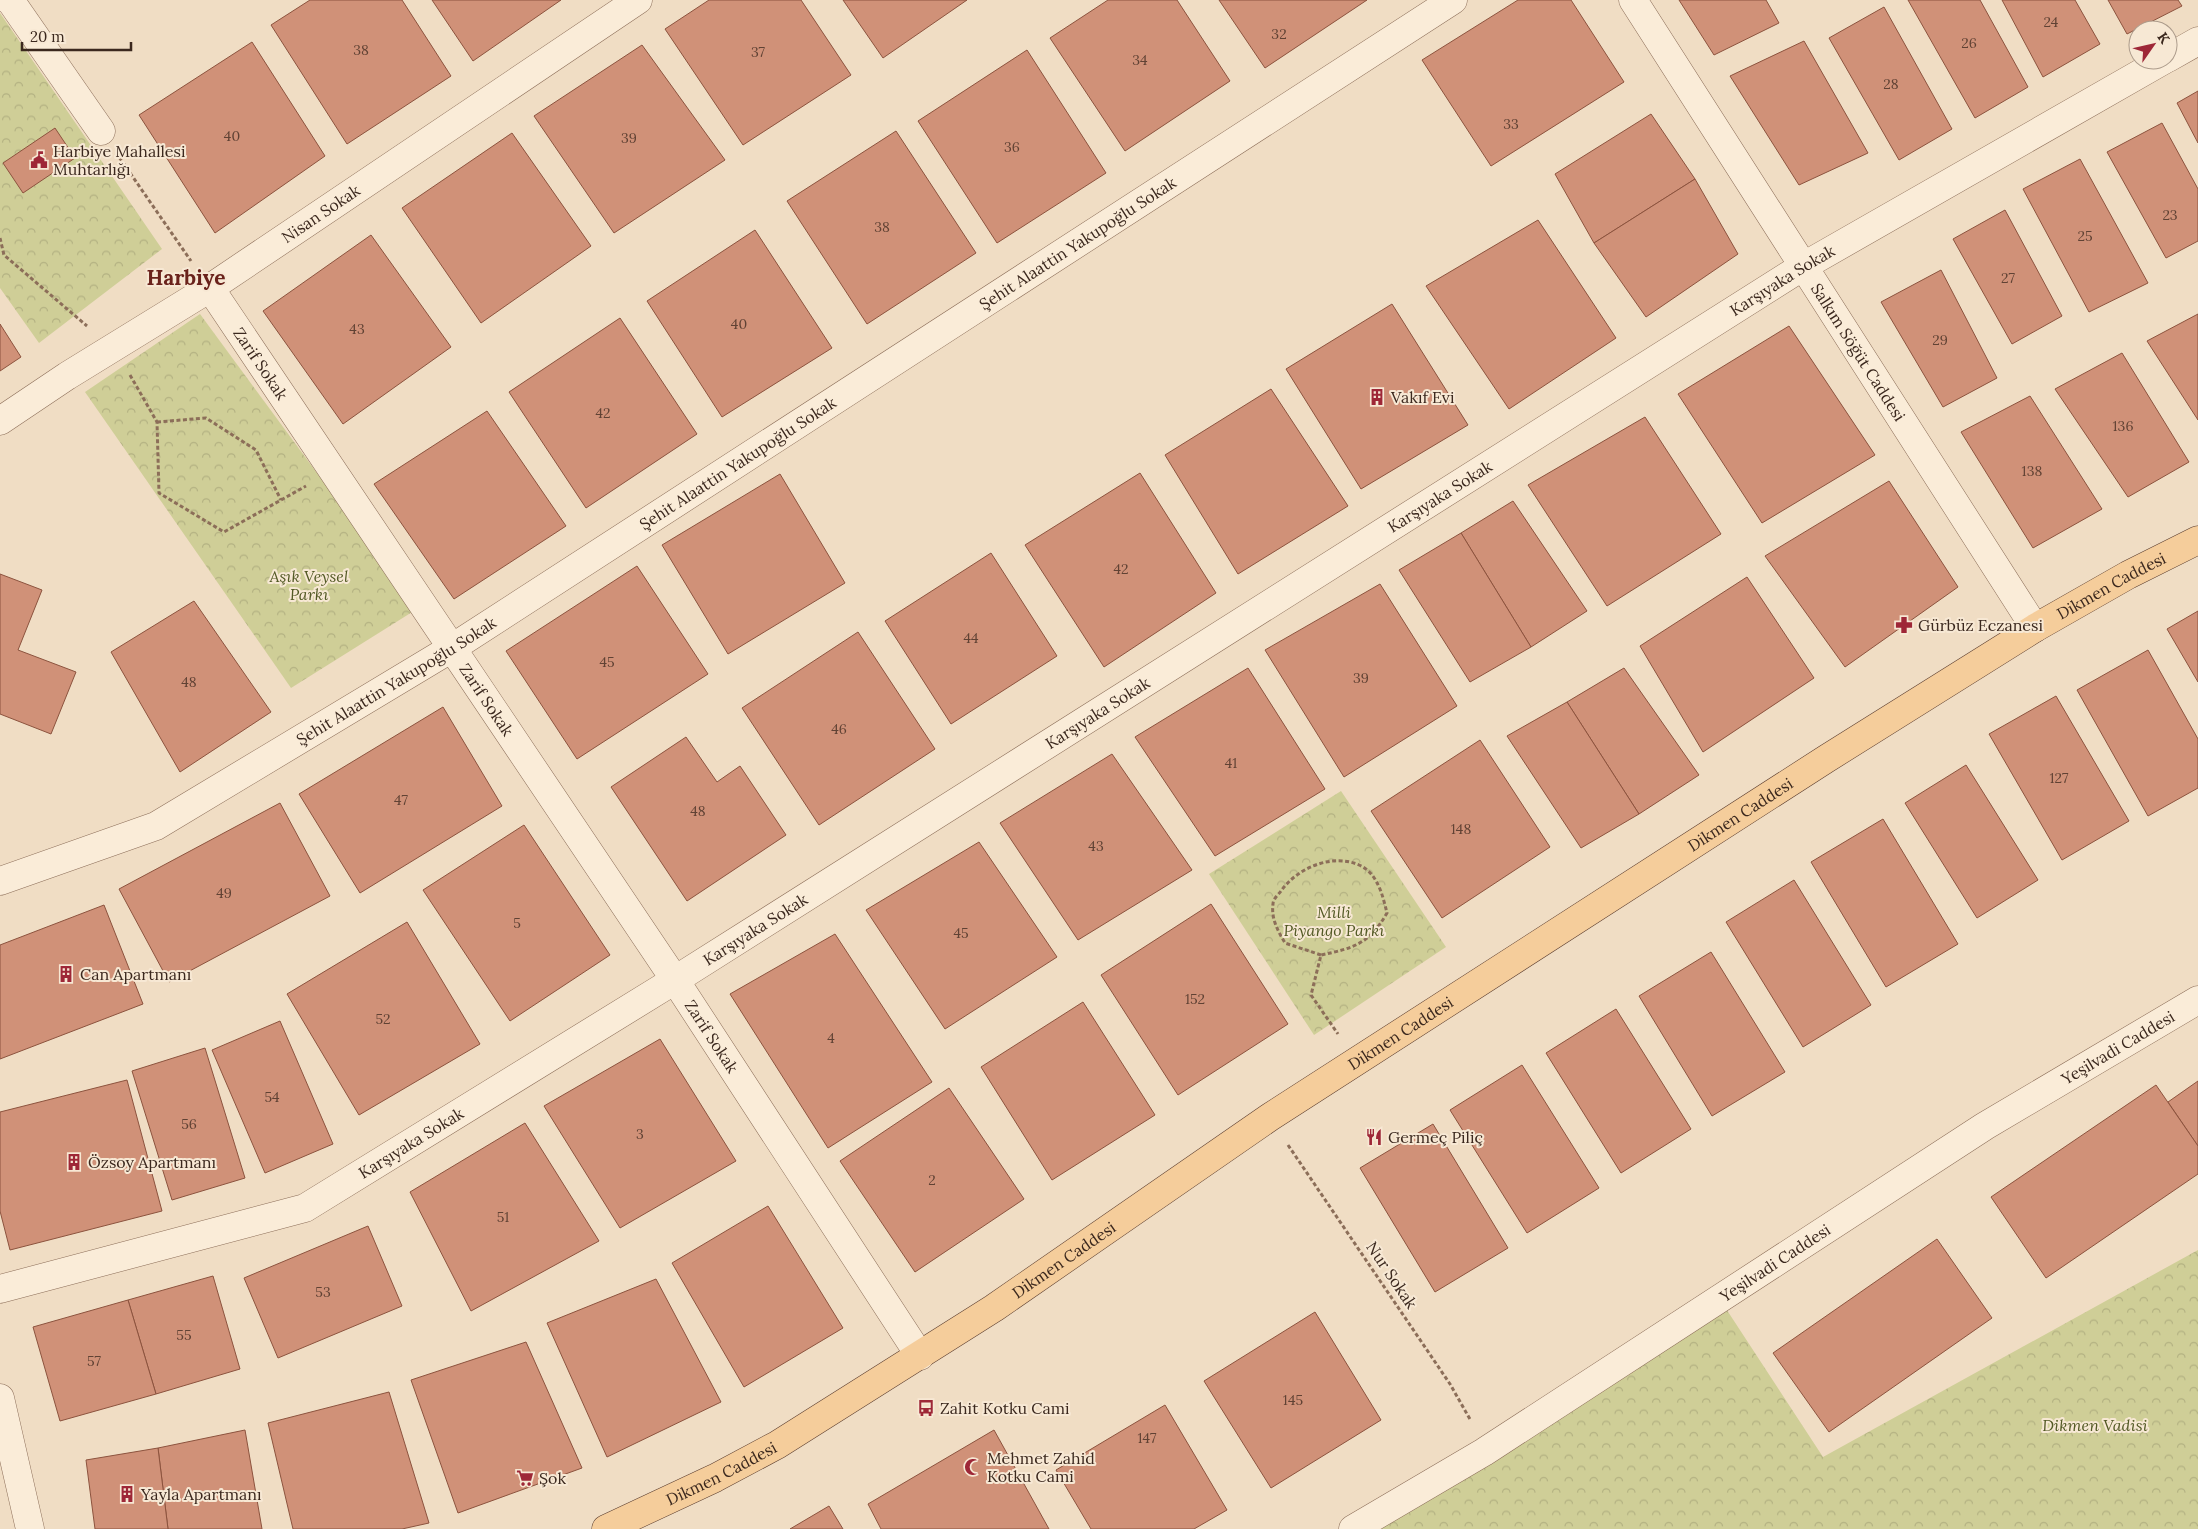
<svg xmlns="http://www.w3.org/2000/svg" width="2198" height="1529" font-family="Lora,serif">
<defs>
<pattern id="park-crowns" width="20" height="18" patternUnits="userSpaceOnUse" patternTransform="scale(1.25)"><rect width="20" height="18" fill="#cfce97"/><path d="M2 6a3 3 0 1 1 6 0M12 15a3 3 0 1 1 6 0" fill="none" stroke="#b3b182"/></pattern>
</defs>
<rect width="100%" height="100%" fill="#f0ddc4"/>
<g fill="url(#park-crowns)">
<polygon points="0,13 162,249 39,343 0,288"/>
<polygon points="200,314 417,609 291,688 85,392"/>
<polygon points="1341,791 1446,947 1314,1035 1209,874"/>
<polygon points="2198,1250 2198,1529 1353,1529 1719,1298 1823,1457"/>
</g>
<g fill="#d09178" stroke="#8c533e">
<polygon points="310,0 402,0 451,76 347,144 271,25"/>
<polygon points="432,0 561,0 473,61"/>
<polygon points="709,0 801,0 851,75 743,145 665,29"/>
<polygon points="843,0 967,0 883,58"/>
<polygon points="1108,0 1177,0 1230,81 1125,151 1050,38"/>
<polygon points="1219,0 1367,0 1265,68"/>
<polygon points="1518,0 1571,0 1624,82 1491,166 1422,60"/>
<polygon points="1679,0 1766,0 1779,23 1714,55"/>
<polygon points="1908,0 1980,0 2028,87 1975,118"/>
<polygon points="2002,0 2075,0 2100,44 2043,77"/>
<polygon points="2108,0 2178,0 2182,6 2127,34"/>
<polygon points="1884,7 1952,129 1899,160 1829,38"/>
<polygon points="1804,41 1868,153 1799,185 1730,76"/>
<polygon points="252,42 325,156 215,233 139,115"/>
<polygon points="642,45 725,160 614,233 534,116"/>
<polygon points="1027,50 1106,173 997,243 918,121"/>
<polygon points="2198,91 2198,143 2177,103"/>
<polygon points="1651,114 1695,179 1594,243 1555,174"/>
<polygon points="2162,123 2198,189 2198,241 2166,258 2107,152"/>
<polygon points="55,128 75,158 23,193 3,163"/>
<polygon points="896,131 976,253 867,324 787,201"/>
<polygon points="512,133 591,246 481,323 402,208"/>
<polygon points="2080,159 2148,283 2089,312 2023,189"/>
<polygon points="1695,179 1738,254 1646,317 1594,243"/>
<polygon points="2005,210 2062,316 2012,344 1953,239"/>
<polygon points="1538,220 1616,338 1509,409 1426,286"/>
<polygon points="755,230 832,348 722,417 647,301"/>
<polygon points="371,235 451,347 343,424 263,311"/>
<polygon points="1941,270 1997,378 1943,407 1881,302"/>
<polygon points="1392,304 1468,425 1361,489 1286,369"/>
<polygon points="2198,314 2198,420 2147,341"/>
<polygon points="620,318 697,434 586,508 509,392"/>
<polygon points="0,324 21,357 0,371"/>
<polygon points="1789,326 1875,455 1762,523 1678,394"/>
<polygon points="2122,353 2189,462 2128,497 2055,389"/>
<polygon points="1271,389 1348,506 1238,574 1165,455"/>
<polygon points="2030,396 2102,509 2033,548 1961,432"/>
<polygon points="487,411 566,526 454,599 374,484"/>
<polygon points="1645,417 1721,534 1607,606 1528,485"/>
<polygon points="1140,473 1216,593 1104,667 1025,545"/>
<polygon points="780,474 845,583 728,654 662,545"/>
<polygon points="1889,481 1958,587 1845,667 1765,556"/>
<polygon points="1513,501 1587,611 1531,647 1461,533"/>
<polygon points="1461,533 1531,647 1470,682 1399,570"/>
<polygon points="991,553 1057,656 951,724 885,621"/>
<polygon points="637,566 708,674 577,759 506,651"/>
<polygon points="0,574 42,590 18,650 76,672 51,734 0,714"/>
<polygon points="1747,577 1814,678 1703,752 1640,646"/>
<polygon points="1380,584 1457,706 1344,777 1265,650"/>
<polygon points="194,601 271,712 180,772 111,652"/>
<polygon points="2198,611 2198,682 2167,629"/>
<polygon points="858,632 935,749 819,825 742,708"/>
<polygon points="2148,650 2198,739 2198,788 2148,816 2077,690"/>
<polygon points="1248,668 1325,789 1215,856 1135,737"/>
<polygon points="1624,668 1699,775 1639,814 1567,702"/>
<polygon points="2056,696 2129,821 2062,860 1989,734"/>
<polygon points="1567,702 1639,814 1581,848 1507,736"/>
<polygon points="443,707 502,806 360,893 299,794"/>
<polygon points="686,737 717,782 740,766 786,835 687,901 611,787"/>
<polygon points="1480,740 1550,847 1442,918 1371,811"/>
<polygon points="1112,754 1192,870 1078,940 1000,823"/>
<polygon points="1966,765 2038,880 1977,918 1905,803"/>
<polygon points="280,803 330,896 169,982 119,889"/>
<polygon points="1883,819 1958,944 1886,987 1811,862"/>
<polygon points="524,825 610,955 510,1021 423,890"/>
<polygon points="979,842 1057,957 945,1029 866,910"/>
<polygon points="1794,880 1871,1005 1803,1047 1726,922"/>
<polygon points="1211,904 1288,1024 1178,1095 1101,975"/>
<polygon points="104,905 143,1004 0,1059 0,945"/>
<polygon points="407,922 480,1044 359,1115 287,994"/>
<polygon points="835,934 932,1082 828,1148 730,994"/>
<polygon points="1711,952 1785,1072 1712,1116 1639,996"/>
<polygon points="1083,1002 1155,1115 1052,1180 981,1067"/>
<polygon points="1616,1009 1691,1129 1621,1173 1546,1053"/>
<polygon points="280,1021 333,1144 265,1173 212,1050"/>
<polygon points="660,1039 736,1161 620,1228 544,1106"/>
<polygon points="205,1048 245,1178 172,1200 132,1071"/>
<polygon points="1522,1065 1599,1188 1527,1233 1450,1110"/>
<polygon points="127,1080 162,1211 10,1250 0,1211 0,1112"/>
<polygon points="2198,1081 2198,1146 2168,1102"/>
<polygon points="2156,1085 2198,1146 2198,1174 2046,1278 1991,1197"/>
<polygon points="949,1088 1024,1199 915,1272 840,1161"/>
<polygon points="525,1123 599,1241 471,1311 410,1192"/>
<polygon points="1433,1124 1508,1248 1435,1292 1360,1168"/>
<polygon points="768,1206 843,1328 744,1387 672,1263"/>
<polygon points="368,1226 402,1306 278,1358 244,1278"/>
<polygon points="1937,1239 1992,1318 1829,1432 1773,1353"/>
<polygon points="213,1276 240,1369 156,1394 128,1300"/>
<polygon points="656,1279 721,1402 607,1457 547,1323"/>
<polygon points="128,1300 156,1394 60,1421 33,1327"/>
<polygon points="1315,1312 1381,1420 1271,1488 1204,1381"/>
<polygon points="526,1342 582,1468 458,1513 411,1380"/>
<polygon points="389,1392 429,1523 402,1529 293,1529 268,1423"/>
<polygon points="1165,1405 1227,1510 1194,1529 1091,1529 1056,1470"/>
<polygon points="245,1430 262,1529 168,1529 158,1448"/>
<polygon points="994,1430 1049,1529 881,1529 868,1504"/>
<polygon points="158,1448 168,1529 95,1529 86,1460"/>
<polygon points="829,1506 843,1529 790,1529"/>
</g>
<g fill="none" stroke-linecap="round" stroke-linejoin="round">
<g stroke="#8c6e59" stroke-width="29">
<g id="street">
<polyline points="10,0 101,131"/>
<path id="s1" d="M1633,0L2035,628"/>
<polyline points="2168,58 2198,41"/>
<path id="s2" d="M210,288L675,980L920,1356"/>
<path id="s3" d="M0,421L67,376L210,288L638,0"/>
<path id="s4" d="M0,881L156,826L452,648L1453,0"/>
<path id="s5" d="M0,1289L305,1208L675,980L1802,267L2164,60"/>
<polyline points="0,1398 30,1529"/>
<path id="s6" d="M1353,1529L1484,1452L1985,1126L2198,1000"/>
</g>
</g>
<g stroke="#5a3c2e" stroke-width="29">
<g id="primary">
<path id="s7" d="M606,1529L715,1478L777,1445L994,1308L1270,1117L1826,759L2035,628L2128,575L2198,540"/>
</g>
</g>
<g stroke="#8c6e59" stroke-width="3" stroke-dasharray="4 2.5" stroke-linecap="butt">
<polyline points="119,157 191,261"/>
<polyline points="0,238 4,255 87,326"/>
<polyline points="130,375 157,422 159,493 224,532 306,486"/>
<polyline points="157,422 206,418 256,450 281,500"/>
<path d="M1321,955L1285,943C1278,931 1271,919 1273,904C1273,899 1278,895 1281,891C1297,868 1332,853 1359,865C1378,873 1383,897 1387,913C1369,944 1354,948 1321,955L1311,995L1338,1034"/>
<polyline points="1288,1145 1450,1384 1471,1421"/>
</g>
<use href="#street" stroke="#faecd8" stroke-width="28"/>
<use href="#primary" stroke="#f5cd9b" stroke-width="28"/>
</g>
<defs>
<g id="civic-bare" transform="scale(1.35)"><path d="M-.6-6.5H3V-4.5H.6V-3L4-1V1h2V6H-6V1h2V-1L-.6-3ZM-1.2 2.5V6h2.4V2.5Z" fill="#9e2737" stroke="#f7e8d4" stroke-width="2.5" paint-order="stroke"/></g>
<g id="building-bare" transform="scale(1.35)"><path d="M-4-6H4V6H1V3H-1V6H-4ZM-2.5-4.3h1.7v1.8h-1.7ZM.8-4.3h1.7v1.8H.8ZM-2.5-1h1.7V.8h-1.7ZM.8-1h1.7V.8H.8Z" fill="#9e2737" stroke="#f7e8d4" stroke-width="2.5" paint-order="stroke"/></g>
<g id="pharmacy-bare" transform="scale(1.35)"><path d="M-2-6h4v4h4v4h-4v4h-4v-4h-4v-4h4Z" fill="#9e2737" stroke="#f7e8d4" stroke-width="2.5" paint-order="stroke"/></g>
<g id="restaurant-bare" transform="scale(1.35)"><path d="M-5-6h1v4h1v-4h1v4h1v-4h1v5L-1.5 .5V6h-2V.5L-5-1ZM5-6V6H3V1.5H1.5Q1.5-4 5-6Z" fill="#9e2737" stroke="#f7e8d4" stroke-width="2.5" paint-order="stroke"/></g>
<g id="bus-bare" transform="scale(1.35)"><path d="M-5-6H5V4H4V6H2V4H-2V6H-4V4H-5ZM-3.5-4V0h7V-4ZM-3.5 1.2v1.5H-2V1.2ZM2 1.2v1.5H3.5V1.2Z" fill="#9e2737" stroke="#f7e8d4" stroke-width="2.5" paint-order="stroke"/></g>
<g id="mosque-bare" transform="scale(1.35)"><path d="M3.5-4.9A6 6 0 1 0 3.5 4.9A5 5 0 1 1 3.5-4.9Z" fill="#9e2737" stroke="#f7e8d4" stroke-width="2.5" paint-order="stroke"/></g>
<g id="supermarket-bare" transform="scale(1.35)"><path d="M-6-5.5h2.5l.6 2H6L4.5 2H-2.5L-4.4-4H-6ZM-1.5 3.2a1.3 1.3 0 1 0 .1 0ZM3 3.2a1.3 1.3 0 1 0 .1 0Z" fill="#9e2737" stroke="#f7e8d4" stroke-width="2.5" paint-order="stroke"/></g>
</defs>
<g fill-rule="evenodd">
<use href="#civic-bare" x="39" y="160"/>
<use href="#building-bare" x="1377" y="397"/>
<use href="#pharmacy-bare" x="1904" y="625"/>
<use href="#building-bare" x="66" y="974"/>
<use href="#restaurant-bare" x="1374" y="1137"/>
<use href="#building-bare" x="74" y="1162"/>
<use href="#bus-bare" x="926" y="1408"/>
<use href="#mosque-bare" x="973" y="1467"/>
<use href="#supermarket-bare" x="525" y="1478"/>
<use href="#building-bare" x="127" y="1494"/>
</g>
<g text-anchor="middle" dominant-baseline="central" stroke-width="4" stroke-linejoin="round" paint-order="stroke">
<g font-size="14" fill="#604234">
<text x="2051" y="22">24</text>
<text x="1279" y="34">32</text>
<text x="1969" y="43">26</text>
<text x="361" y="50">38</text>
<text x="758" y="52">37</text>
<text x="1140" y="60">34</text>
<text x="1891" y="84">28</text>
<text x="1511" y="124">33</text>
<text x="232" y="136">40</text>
<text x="629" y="138">39</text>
<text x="1012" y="147">36</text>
<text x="2170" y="215">23</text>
<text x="882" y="227">38</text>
<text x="2085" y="236">25</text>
<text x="2008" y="278">27</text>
<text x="739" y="324">40</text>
<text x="357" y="329">43</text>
<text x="1940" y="340">29</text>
<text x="603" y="413">42</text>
<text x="2123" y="426">136</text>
<text x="2032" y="471">138</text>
<text x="1121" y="569">42</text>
<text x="971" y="638">44</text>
<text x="607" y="662">45</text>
<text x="1361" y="678">39</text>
<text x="189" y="682">48</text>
<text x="839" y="729">46</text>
<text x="1231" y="763">41</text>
<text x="2059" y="778">127</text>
<text x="401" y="800">47</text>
<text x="698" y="811">48</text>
<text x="1461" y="829">148</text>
<text x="1096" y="846">43</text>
<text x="224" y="893">49</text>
<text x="517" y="923">5</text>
<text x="961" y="933">45</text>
<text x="1195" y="999">152</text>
<text x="383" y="1019">52</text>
<text x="831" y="1038">4</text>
<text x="272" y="1097">54</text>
<text x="189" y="1124">56</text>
<text x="640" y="1134">3</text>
<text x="932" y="1180">2</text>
<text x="503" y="1217">51</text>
<text x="323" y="1292">53</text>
<text x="184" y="1335">55</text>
<text x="94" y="1361">57</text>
<text x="1293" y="1400">145</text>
<text x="1147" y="1438">147</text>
</g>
<g font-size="16" fill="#3b281e" stroke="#f7e8d4" text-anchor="start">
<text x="53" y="151">Harbiye Mahallesi<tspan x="53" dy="18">Muhtarlığı</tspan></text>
<text x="1391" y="397">Vakıf Evi</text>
<text x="1918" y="625">Gürbüz Eczanesi</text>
<text x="80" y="974">Can Apartmanı</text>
<text x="1388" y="1137">Germeç Piliç</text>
<text x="88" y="1162">Özsoy Apartmanı</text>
<text x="940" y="1408">Zahit Kotku Cami</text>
<text x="987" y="1458">Mehmet Zahid<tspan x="987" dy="18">Kotku Cami</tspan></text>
<text x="539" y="1478">Şok</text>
<text x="141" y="1494">Yayla Apartmanı</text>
</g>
<g font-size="16" fill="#3b281e" stroke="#f7e8d4">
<text stroke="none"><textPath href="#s3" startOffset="382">Nisan Sokak</textPath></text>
<text stroke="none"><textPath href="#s4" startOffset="1256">Şehit Alaattin Yakupoğlu Sokak</textPath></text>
<text stroke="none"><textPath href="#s5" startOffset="2060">Karşıyaka Sokak</textPath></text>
<text stroke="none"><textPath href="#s1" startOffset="418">Salkım Söğüt Caddesi</textPath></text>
<text stroke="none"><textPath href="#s2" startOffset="91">Zarif Sokak</textPath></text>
<text stroke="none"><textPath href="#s4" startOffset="851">Şehit Alaattin Yakupoğlu Sokak</textPath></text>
<text stroke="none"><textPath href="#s5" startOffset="1655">Karşıyaka Sokak</textPath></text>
<text stroke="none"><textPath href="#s7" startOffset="1778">Dikmen Caddesi</textPath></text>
<text stroke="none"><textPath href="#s4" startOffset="446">Şehit Alaattin Yakupoğlu Sokak</textPath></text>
<text stroke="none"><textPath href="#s2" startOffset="496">Zarif Sokak</textPath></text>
<text stroke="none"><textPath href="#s5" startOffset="1250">Karşıyaka Sokak</textPath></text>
<text stroke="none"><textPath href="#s7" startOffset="1342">Dikmen Caddesi</textPath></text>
<text stroke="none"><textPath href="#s5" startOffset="845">Karşıyaka Sokak</textPath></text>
<text stroke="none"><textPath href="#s7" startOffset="938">Dikmen Caddesi</textPath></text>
<text stroke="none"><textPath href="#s2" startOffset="901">Zarif Sokak</textPath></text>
<text stroke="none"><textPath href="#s6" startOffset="904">Yeşilvadi Caddesi</textPath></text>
<text stroke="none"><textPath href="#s5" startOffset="440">Karşıyaka Sokak</textPath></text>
<text stroke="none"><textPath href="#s7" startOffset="532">Dikmen Caddesi</textPath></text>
<text stroke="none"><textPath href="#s6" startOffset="499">Yeşilvadi Caddesi</textPath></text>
<text transform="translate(1392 1275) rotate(56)">Nur Sokak</text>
<text stroke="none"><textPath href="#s7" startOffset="128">Dikmen Caddesi</textPath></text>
</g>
<g font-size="16" font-style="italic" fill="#525924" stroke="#f7e8d4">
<text x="309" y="576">Aşık Veysel<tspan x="309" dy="18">Parkı</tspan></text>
<text x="1334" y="912">Milli<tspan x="1334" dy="18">Piyango Parkı</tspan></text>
<text x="2095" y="1425">Dikmen Vadisi</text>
</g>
<g font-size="21" font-weight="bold" fill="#6a221b" stroke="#f7e8d4">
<text x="186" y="277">Harbiye</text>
</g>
</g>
<g transform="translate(2153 45) rotate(56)"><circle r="24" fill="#f7e8d4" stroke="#ac9b8b"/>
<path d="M0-4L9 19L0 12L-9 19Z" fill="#9e2737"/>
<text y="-8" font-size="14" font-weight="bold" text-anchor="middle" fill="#3b281e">K</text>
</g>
<path d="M22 42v8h109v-8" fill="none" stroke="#3b281e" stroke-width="2.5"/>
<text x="30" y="42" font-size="15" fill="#3b281e" stroke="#f7e8d4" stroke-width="4" paint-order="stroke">20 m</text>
</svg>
